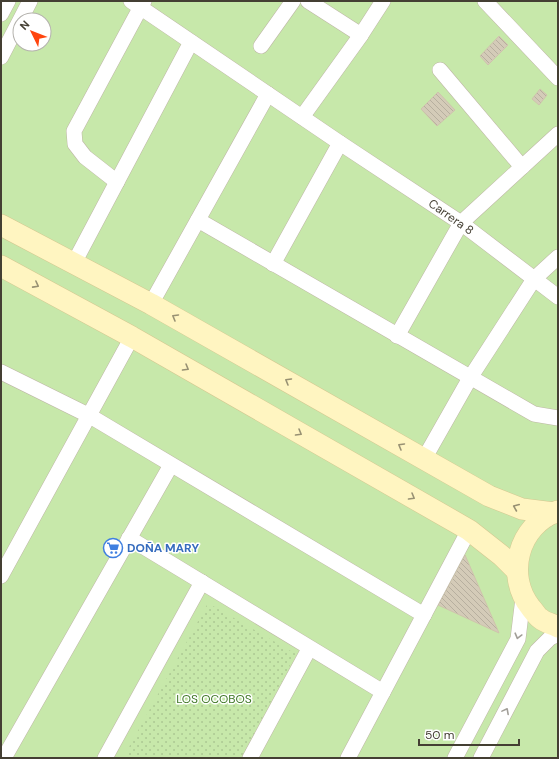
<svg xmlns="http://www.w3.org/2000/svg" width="559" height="759" font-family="'DM Sans',sans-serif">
<defs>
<pattern id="park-dots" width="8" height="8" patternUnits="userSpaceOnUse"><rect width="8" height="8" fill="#c7e8aa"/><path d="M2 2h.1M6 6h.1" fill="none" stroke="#acc893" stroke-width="1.8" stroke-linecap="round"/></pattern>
<pattern id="building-back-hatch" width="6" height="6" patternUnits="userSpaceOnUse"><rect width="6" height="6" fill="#d4cbb8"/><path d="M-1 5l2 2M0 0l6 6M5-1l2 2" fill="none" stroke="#b7af9f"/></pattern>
</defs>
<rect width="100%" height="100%" fill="#f2efe3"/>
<path fill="#c7e8aa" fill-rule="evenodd" d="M1,1H558V758H1ZM20,20H44V44H20Z"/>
<polygon fill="url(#park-dots)" points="208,603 296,654 241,758 123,758"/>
<g fill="url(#building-back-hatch)" stroke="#cfc4ac">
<polygon points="499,36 508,45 488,65 480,56"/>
<polygon points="540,89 547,95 539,105 532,99"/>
<polygon points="438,92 455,110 437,126 421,109"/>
<polygon points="465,555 499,633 438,605"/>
</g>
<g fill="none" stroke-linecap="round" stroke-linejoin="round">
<g stroke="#beb7a6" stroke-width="16">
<g id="minor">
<polyline points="131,1 340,143 461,223 558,297"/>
<polyline points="308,1 361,35"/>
<polyline points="485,1 558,78"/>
<polyline points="1,14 8,1"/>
<polyline points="261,46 293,1"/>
<polyline points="1,57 30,1"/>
<polyline points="440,70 522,167"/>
<polyline points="302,117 361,35 383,1"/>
<polyline points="117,182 85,157 75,144 74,131 144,1"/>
<polyline points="198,220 534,414 558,418"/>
<polyline points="74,263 191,42"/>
<polyline points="273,264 340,143"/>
<polyline points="151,304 268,94"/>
<polyline points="397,336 461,223 558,134"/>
<polyline points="1,372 90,416 424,615"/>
<polyline points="424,459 470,378 534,279 558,257"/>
<polyline points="129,538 383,692"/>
<polyline points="1,576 132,337"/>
<polyline points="4,758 171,465"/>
<polyline points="105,758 202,582"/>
<polyline points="250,758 309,649"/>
<polyline points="348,758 469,530"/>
<polyline points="455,758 518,639 523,598"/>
<polyline points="481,758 537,651 550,638 558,634"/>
</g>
</g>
<g stroke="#d4c891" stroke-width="22">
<g id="secondary">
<polyline points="1,225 151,304 489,496 522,509 554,513"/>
<polyline points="1,266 132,337 469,530 502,556 516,570"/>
<path d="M558,511C518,525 505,576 531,608C534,611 537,617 541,619C546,623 553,624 558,627"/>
</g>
</g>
<use href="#minor" stroke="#fff" stroke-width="15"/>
<use href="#secondary" stroke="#fff5c1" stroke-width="21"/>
</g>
<defs><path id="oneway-chevron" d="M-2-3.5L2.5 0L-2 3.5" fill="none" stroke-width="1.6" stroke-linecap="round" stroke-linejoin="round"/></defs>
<g stroke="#989173">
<use href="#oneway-chevron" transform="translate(36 285) rotate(28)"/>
<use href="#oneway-chevron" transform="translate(175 317) rotate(-150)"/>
<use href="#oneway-chevron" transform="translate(186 368) rotate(30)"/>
<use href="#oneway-chevron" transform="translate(288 381) rotate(-150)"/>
<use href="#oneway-chevron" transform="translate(299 433) rotate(30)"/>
<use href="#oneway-chevron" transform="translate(401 446) rotate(-150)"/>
<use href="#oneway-chevron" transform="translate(412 497) rotate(30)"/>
<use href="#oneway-chevron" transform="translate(516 507) rotate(-157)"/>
</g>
<g stroke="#a29f99">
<use href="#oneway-chevron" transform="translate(518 636) rotate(105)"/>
<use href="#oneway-chevron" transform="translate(506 711) rotate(-62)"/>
</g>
<defs>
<g id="supermarket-ring" transform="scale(1)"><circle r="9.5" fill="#fff" stroke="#3f7fe0" stroke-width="1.5"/><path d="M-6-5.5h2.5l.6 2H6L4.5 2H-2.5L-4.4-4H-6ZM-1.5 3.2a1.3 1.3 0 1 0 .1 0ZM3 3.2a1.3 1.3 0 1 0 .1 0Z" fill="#3f7fe0"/></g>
</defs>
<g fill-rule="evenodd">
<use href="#supermarket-ring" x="113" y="548"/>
</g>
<g text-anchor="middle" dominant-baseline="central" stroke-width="3" stroke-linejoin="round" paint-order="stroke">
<g font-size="12" fill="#443f33" stroke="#fff">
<text transform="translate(451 217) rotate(35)">Carrera 8</text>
</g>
<g font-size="12" font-weight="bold" fill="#366cbe" stroke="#fff" text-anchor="start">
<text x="127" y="548">DOÑA MARY</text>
</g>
<g font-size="12" fill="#3e7725" stroke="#fff">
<text x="214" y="699">LOS OCOBOS</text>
</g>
</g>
<rect width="559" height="759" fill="none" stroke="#443f33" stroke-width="4"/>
<g transform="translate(32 32) rotate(313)"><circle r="19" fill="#ffffff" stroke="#b4b2ad"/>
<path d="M0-3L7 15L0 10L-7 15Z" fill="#ff450e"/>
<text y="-6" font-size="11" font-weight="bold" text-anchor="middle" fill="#443f33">N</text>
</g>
<path d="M419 739v6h100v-6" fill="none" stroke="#443f33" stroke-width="2"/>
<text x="425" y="739" font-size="12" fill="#443f33" stroke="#ffffff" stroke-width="3" paint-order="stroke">50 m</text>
</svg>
